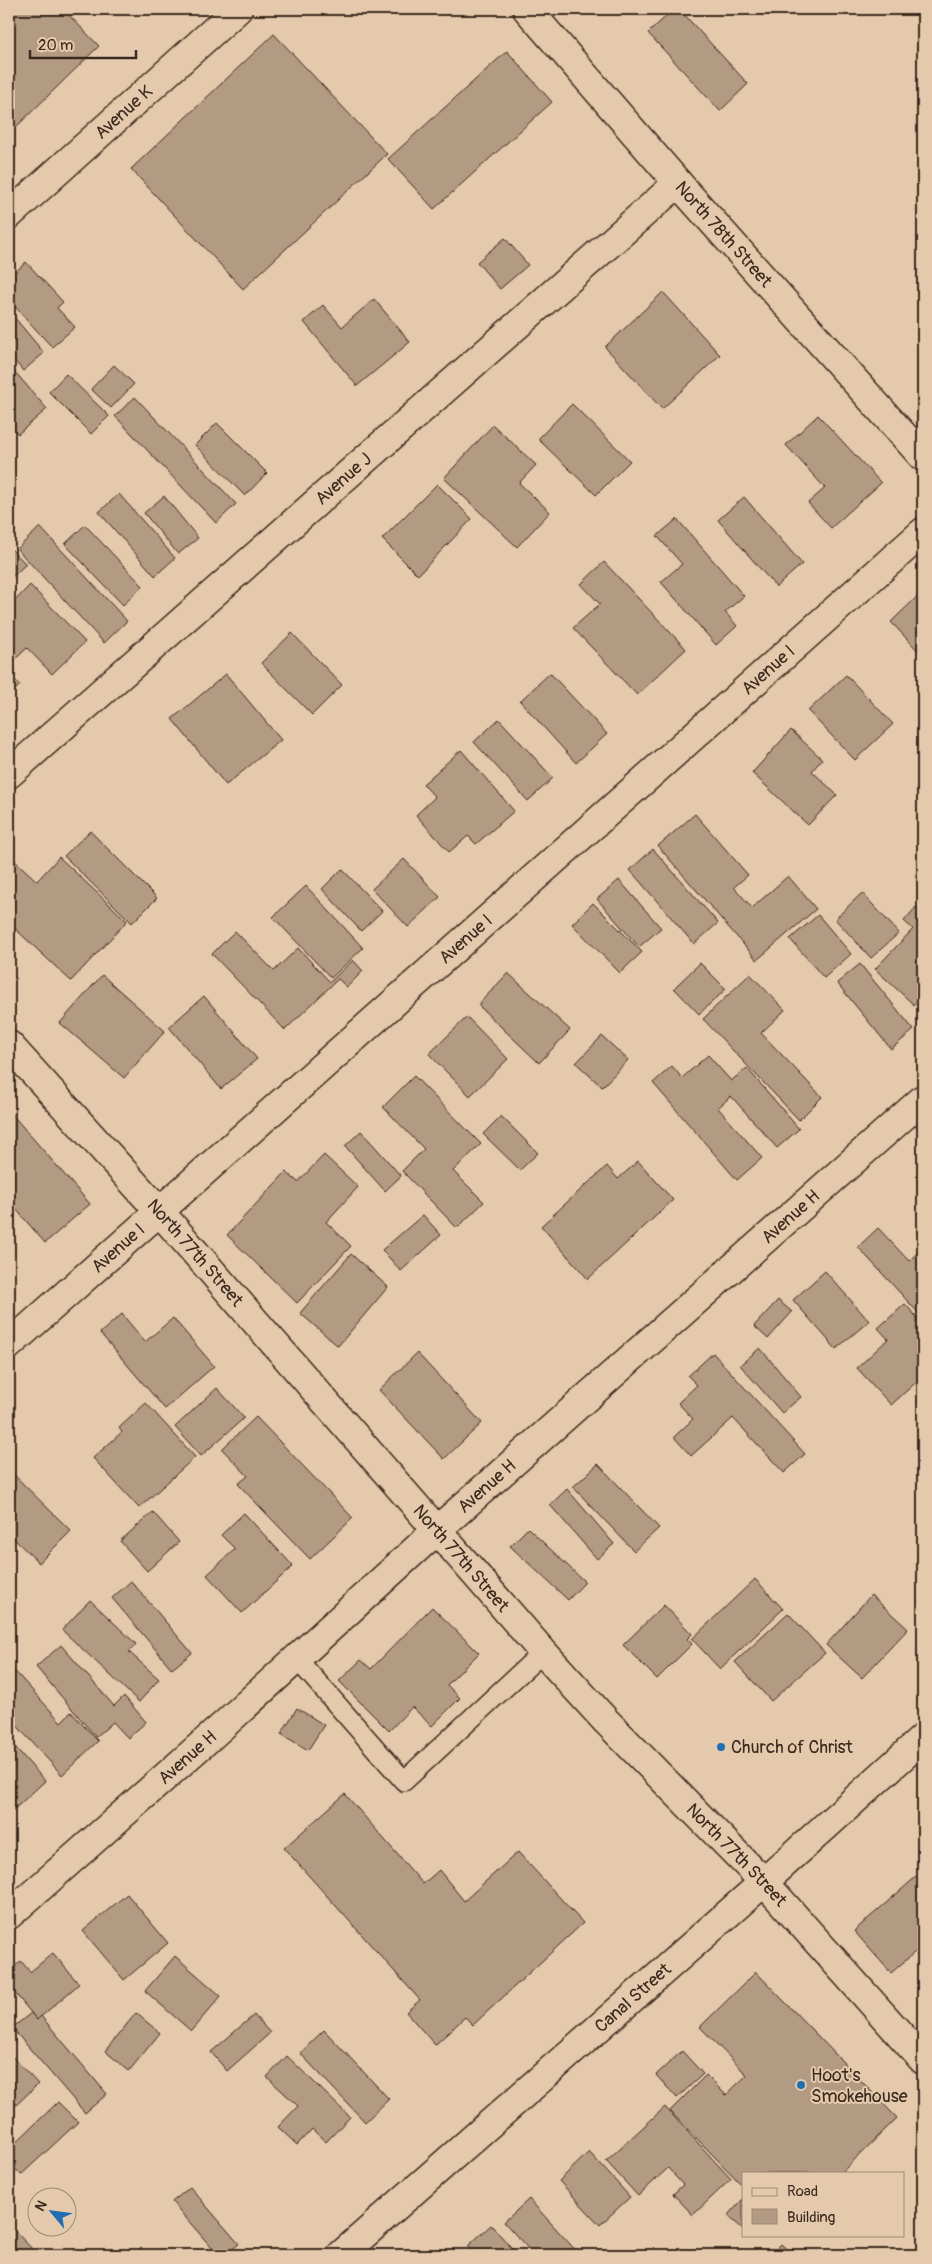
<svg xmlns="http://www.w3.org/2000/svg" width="932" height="2264" font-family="Pangolin,sans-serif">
<rect width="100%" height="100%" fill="#e5c9ac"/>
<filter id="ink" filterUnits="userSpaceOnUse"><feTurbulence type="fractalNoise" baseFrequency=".02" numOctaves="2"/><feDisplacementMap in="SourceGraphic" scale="10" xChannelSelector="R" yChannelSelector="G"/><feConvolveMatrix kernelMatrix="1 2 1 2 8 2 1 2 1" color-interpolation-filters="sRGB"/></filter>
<g filter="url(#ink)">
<g fill="#b39a83" stroke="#3b2a1e">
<polygon points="9,9 63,9 99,46 9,134"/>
<polygon points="674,9 679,9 748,84 720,111 648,33"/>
<polygon points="274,34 387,154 243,289 131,169"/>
<polygon points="507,51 552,102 434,209 388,159"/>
<polygon points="505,238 528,265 500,289 477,262"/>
<polygon points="26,262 63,302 57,308 75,327 52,347 9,300 9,278"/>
<polygon points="663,292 720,355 662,409 605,347"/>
<polygon points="374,299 410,342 357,386 304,322 323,305 342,327"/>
<polygon points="9,311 44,353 23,371 9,354"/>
<polygon points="9,365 47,409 18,434 9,424"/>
<polygon points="114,365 134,384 111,408 91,389"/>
<polygon points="66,374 109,416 91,434 49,392"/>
<polygon points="135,397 236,504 216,523 115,416"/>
<polygon points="572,404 630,461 596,495 538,439"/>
<polygon points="818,415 881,483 831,528 808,503 825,488 786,445"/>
<polygon points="217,423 267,473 245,496 195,445"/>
<polygon points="493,425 536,465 519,483 550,512 517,547 444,478"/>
<polygon points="437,484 472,519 418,575 382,539"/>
<polygon points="119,494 175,558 155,576 99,512"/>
<polygon points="164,496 198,538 178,554 144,513"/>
<polygon points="744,497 802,564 776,587 718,520"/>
<polygon points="677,519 744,596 725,612 737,626 716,645 661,582 682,564 657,536"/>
<polygon points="85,525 143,586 123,605 65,544"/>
<polygon points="40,527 127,621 104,643 17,549"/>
<polygon points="9,547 26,564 9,580"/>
<polygon points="604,562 686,649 637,695 573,628 600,604 581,584"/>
<polygon points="30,585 85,642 52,674 27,648 9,665 9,607"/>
<polygon points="923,591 923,656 891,622"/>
<polygon points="292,633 342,685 312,715 261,663"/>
<polygon points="550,673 607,734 576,763 520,701"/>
<polygon points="9,674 20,685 9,696"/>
<polygon points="226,674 281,740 226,785 172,719"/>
<polygon points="846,675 893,724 855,760 808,711"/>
<polygon points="499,719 553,778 528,801 474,742"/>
<polygon points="791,730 822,759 812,771 837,795 808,825 752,773"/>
<polygon points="461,750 514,811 476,844 468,836 449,852 416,815 435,797 423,784"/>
<polygon points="695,814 748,875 734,887 752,908 788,876 816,909 757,960 658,846"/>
<polygon points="90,831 157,898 132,923 64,856"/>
<polygon points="653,849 718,923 694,944 630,870"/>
<polygon points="59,857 127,921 71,981 9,923 9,866 14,860 37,881"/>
<polygon points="404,859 440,897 408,927 372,889"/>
<polygon points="342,869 382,911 361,931 322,889"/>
<polygon points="619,880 661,928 639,947 597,899"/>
<polygon points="306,886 363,948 331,978 273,917"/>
<polygon points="862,893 899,933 871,958 835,919"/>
<polygon points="593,903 642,952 620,973 572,924"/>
<polygon points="916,907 923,914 923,994 914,1005 875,969 913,929 904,921"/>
<polygon points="818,915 851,954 824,978 790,939"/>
<polygon points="235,931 274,971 298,948 330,982 353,960 363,971 347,987 338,979 285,1030 212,954"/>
<polygon points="700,963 726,989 699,1014 674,988"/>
<polygon points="860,964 914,1030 891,1049 837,983"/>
<polygon points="508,973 570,1030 539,1063 478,1005"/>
<polygon points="750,974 785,1010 761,1033 822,1097 799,1120 703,1019"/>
<polygon points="102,975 165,1031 124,1078 60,1023"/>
<polygon points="204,996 257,1059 221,1089 169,1027"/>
<polygon points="467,1017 508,1059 470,1096 429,1054"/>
<polygon points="602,1036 628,1060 602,1087 576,1063"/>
<polygon points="708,1055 731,1081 747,1068 799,1129 777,1148 731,1096 718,1108 762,1158 737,1180 653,1083 672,1066 682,1078"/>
<polygon points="414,1076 481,1144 453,1171 484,1202 457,1228 402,1171 424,1149 383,1107"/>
<polygon points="9,1111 90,1204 45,1243 9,1201"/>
<polygon points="501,1116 538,1153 520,1170 483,1134"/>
<polygon points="361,1131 401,1176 385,1191 345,1146"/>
<polygon points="324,1155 358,1187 326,1222 351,1246 297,1303 227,1235 286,1172 298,1182"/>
<polygon points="638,1161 673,1200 588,1279 541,1226 607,1166 618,1179"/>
<polygon points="423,1215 441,1235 401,1271 382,1250"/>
<polygon points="878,1228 909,1261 923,1247 923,1318 858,1247"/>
<polygon points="351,1254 388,1287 338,1346 300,1313"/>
<polygon points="825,1271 869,1321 836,1349 793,1300"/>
<polygon points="778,1300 792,1312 768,1339 754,1326"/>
<polygon points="905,1304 923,1324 923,1376 891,1405 857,1368 888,1339 878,1328"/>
<polygon points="122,1314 145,1342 173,1318 214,1366 165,1409 100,1333"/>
<polygon points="760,1348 801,1397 782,1413 740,1365"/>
<polygon points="417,1353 482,1423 444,1459 379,1390"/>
<polygon points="713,1353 805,1454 784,1473 733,1418 691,1456 674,1437 693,1419 678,1403 697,1385 688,1376"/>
<polygon points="217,1388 244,1418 201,1456 175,1427"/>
<polygon points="146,1403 195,1457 139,1508 93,1458 122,1432 119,1428"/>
<polygon points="256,1417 353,1518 310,1559 238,1484 248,1476 222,1449"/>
<polygon points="598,1464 659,1528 634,1551 573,1487"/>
<polygon points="9,1470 71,1531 39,1563 9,1534"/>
<polygon points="567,1489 614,1544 597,1559 550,1505"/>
<polygon points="153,1512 179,1542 147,1571 120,1541"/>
<polygon points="244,1513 293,1566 242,1613 207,1575 235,1549 221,1535"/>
<polygon points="528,1528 585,1582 568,1600 510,1546"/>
<polygon points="755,1579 783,1609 720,1669 692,1639"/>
<polygon points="131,1581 192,1653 172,1669 112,1598"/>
<polygon points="871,1595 908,1629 862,1678 826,1645"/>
<polygon points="90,1600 136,1644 129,1652 159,1679 139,1702 62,1630"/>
<polygon points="664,1605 692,1634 687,1639 692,1644 657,1679 623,1645"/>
<polygon points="432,1607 479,1653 447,1685 460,1698 432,1726 412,1707 389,1731 339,1681 361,1660 371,1669"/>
<polygon points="788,1613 825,1653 771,1701 735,1662"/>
<polygon points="61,1645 114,1706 124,1696 146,1722 128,1738 113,1722 96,1737 36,1667"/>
<polygon points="11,1667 61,1722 71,1712 98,1741 62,1775 9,1717 9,1669"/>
<polygon points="297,1708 324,1725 308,1750 281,1734"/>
<polygon points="9,1740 45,1781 9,1814"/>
<polygon points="345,1794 423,1884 439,1870 464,1901 518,1852 583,1923 473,2025 465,2017 435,2045 406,2012 420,2000 284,1848"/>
<polygon points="917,1876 923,1884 923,1945 891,1973 854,1931"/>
<polygon points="127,1894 168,1943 124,1980 83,1931"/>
<polygon points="53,1953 79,1984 37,2020 9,1986 9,1971 21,1961 30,1972"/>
<polygon points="175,1956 221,1996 191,2031 145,1991"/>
<polygon points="756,1972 897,2118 841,2173 743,2173 743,2186 670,2111 706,2075 726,2095 747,2075 700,2027"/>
<polygon points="31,2013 37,2020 41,2016 107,2094 85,2113 12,2028"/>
<polygon points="136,2013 160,2033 129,2071 105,2051"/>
<polygon points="254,2015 270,2033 227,2071 211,2052"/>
<polygon points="324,2030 389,2099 365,2122 300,2053"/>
<polygon points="682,2051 703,2074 677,2098 656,2075"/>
<polygon points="9,2053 38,2084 9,2112"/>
<polygon points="287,2056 350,2117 326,2142 312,2129 297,2145 278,2127 298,2106 267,2077"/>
<polygon points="58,2102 78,2122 21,2175 9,2162 9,2149"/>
<polygon points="665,2107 731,2179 693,2215 673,2194 683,2185 668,2168 638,2196 606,2161"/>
<polygon points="589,2152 630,2197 600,2225 559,2181"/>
<polygon points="190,2187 239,2244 225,2255 218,2255 172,2202"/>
<polygon points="529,2199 580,2255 534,2255 504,2222"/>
<polygon points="743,2199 743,2229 728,2216"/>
<polygon points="9,2225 38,2255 9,2255"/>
<polygon points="491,2225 518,2255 477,2255 468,2246"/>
<polygon points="781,2244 793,2255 770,2255"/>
<polygon points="681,2250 686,2255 675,2255"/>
</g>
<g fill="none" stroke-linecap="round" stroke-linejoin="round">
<g stroke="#3b2a1e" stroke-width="22">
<polyline id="service" points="297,1659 404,1781 543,1652"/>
</g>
<g stroke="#3b2a1e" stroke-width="31">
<g id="minor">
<path id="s1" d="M9,215L238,9"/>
<path id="s2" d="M9,774L678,183"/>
<path id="s3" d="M9,1045L160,1212L543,1652L606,1721L764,1882L923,2060"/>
<path id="s4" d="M9,1345L923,532"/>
<path id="s5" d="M9,1915L226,1723L436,1531L923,1099"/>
</g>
</g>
<g stroke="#3b2a1e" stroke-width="31">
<g id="tertiary">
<path id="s6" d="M527,9L678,183L923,457"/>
<path id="s7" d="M341,2255L764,1882L923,1738"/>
</g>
</g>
<use href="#service" stroke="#e5c9ac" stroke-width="19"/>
<use href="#minor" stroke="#e5c9ac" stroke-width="28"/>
<use href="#tertiary" stroke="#e5c9ac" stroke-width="28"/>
</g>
</g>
<g fill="#1f6fb2" stroke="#e5c9ac" stroke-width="2">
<circle cx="721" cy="1747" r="5"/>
<circle cx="801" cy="2085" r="5"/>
</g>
<g text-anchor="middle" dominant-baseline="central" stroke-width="4" stroke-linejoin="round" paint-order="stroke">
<g font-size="18" fill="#3b2a1e" stroke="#e5c9ac">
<text stroke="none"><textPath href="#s1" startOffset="154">Avenue K</textPath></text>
<text stroke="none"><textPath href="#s6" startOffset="299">North 78th Street</textPath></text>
<text stroke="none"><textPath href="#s2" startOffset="446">Avenue J</textPath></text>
<text stroke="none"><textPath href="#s4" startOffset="1016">Avenue I</textPath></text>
<text stroke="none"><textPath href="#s4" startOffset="611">Avenue I</textPath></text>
<text stroke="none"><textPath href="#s5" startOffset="1048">Avenue H</textPath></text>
<text stroke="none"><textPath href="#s4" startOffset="146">Avenue I</textPath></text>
<text stroke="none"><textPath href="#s3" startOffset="279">North 77th Street</textPath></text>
<text stroke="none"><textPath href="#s5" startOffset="642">Avenue H</textPath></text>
<text stroke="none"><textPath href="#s3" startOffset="684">North 77th Street</textPath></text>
<text stroke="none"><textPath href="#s5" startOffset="238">Avenue H</textPath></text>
<text stroke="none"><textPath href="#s3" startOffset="1089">North 77th Street</textPath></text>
<text stroke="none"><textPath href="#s7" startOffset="389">Canal Street</textPath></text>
</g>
<g font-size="18" fill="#3b2a1e" stroke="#e5c9ac" text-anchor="start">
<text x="731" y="1747">Church of Christ</text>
<text x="811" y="2075">Hoot's<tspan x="811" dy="21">Smokehouse</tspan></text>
</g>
</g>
<rect width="932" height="2264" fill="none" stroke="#e5c9ac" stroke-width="30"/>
<rect x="15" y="15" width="902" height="2234" fill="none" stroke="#3b2a1e" stroke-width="2" filter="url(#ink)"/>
<rect x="742" y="2172" width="162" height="65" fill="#e5c9ac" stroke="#a18973"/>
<rect x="752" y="2188" width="25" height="8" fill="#e5c9ac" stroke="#a18973"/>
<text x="787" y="2196" font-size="15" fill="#3b2a1e">Road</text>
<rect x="752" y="2209" width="25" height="15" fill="#b39a83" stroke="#a18973"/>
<text x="787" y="2222" font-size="15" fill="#3b2a1e">Building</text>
<g transform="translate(52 2212) rotate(299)"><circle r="24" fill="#e5c9ac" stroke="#a18973"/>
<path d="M0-4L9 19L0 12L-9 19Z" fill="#1f6fb2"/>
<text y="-8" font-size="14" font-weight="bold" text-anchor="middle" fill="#3b2a1e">N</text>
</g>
<path d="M30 50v8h106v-8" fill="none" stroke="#3b2a1e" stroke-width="2.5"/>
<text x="38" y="50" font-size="15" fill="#3b2a1e" stroke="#e5c9ac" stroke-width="4" paint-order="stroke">20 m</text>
</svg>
